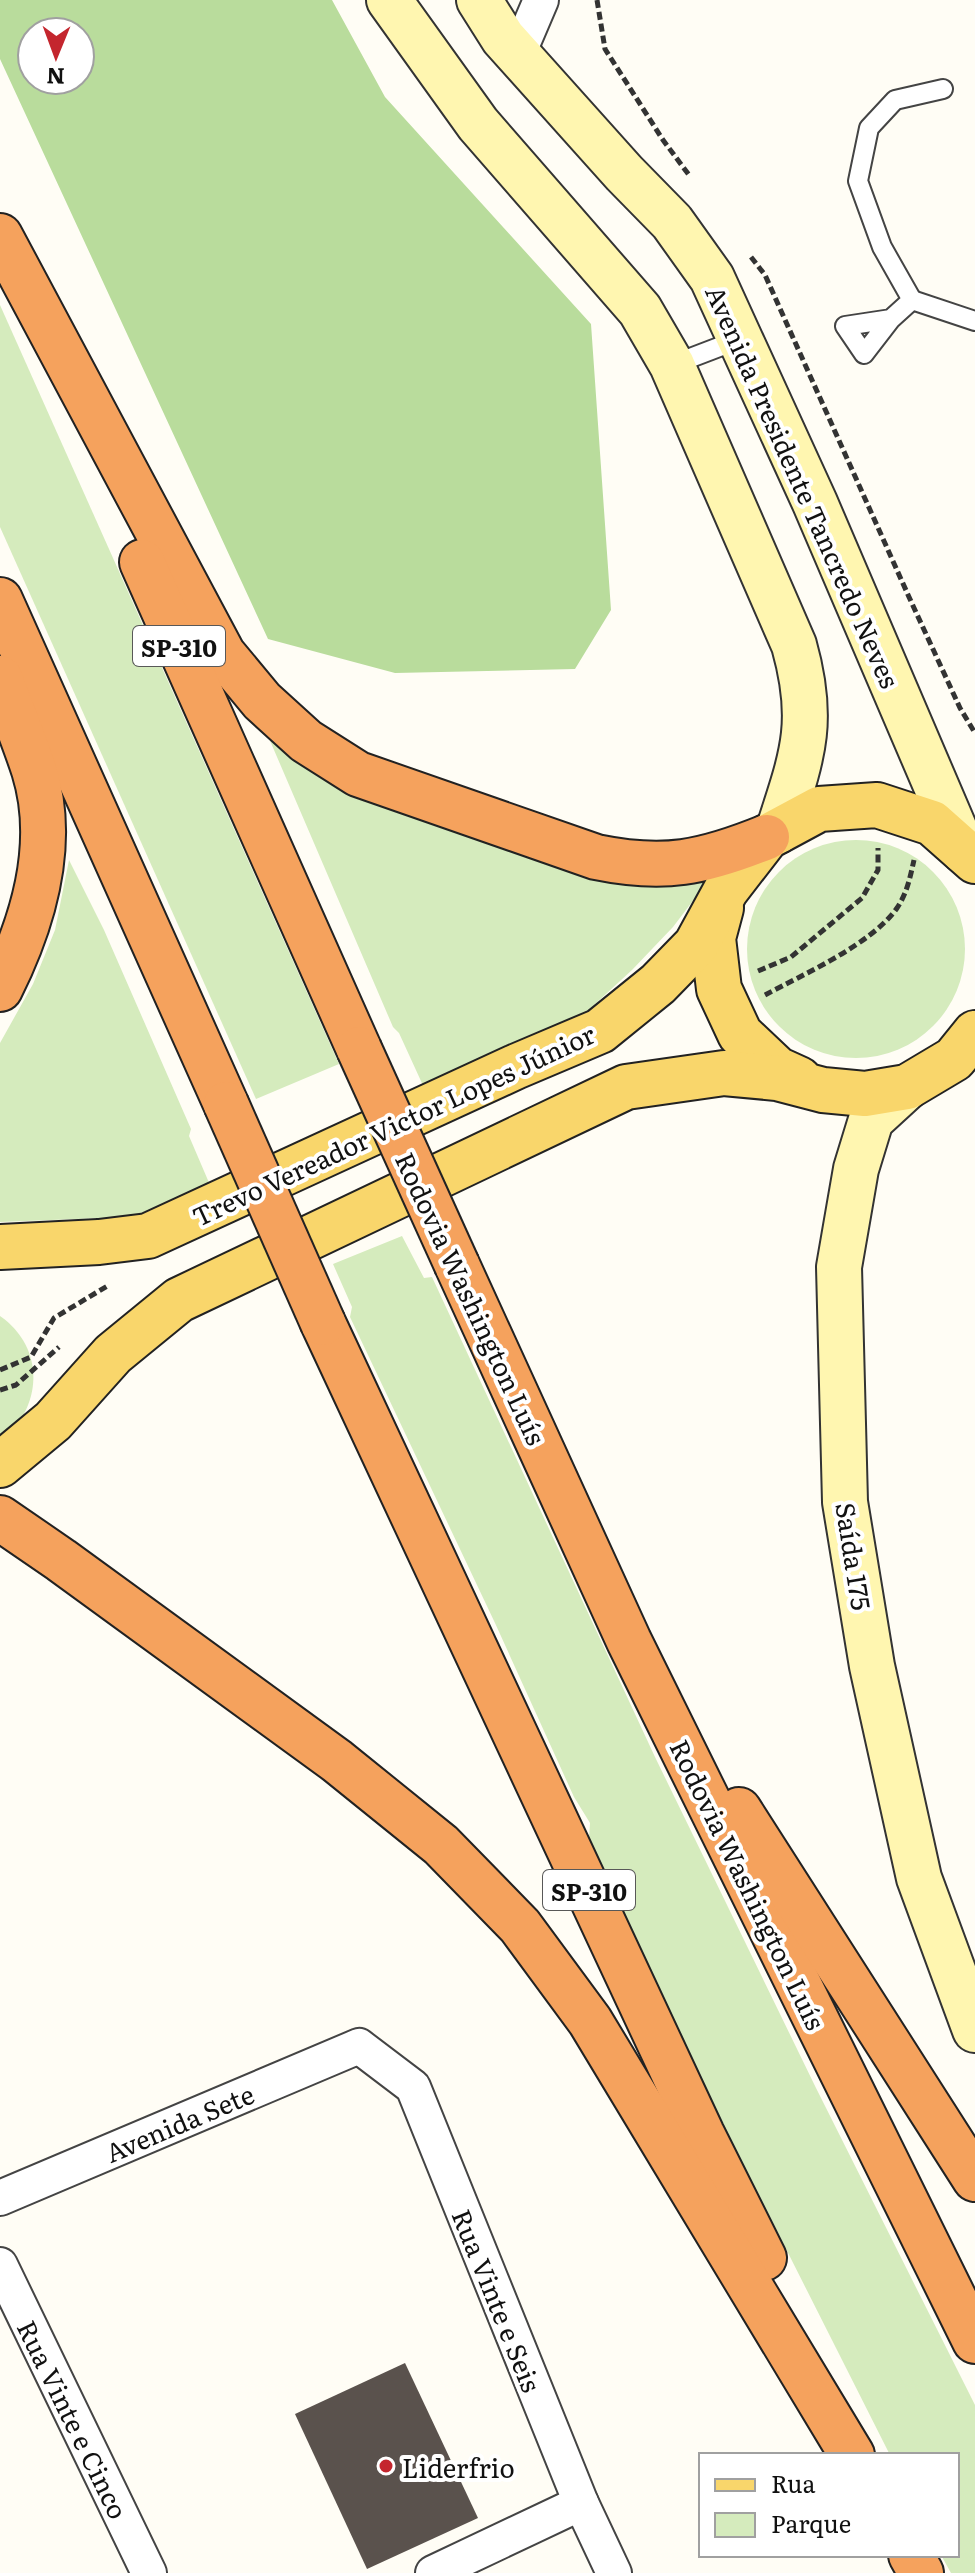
<svg xmlns="http://www.w3.org/2000/svg" width="975" height="2573" font-family="Literata,serif">
<rect width="100%" height="100%" fill="#fffdf5"/>
<g fill="#d5ebbd">
<polygon points="0,305 339,1064 256,1099 0,527"/>
<polygon points="268,736 305,767 352,791 711,877 673,927 632,970 582,1016 426,1092 399,1033 393,1027"/>
<circle cx="856" cy="949" r="109"/>
<polygon points="69,860 104,930 191,1129 189,1136 210,1185 167,1205 128,1217 0,1222 0,1043 33,984 55,930"/>
<polygon points="402,1236 424,1278 432,1277 655,1757 816,2088 975,2405 975,2573 951,2573 941,2555 957,2555 957,2455 890,2455 725,2128 589,1838 590,1823 574,1797 495,1623 350,1317 352,1307 333,1264"/>
<path d="M0,1316C46,1348 43,1409 0,1441Z"/>
</g>
<path fill="#b9dc9c" fill-rule="evenodd" d="M0,0H332L385,97L591,324L611,610L575,669L395,673L268,639L0,59ZM32,32H80V80H32Z"/>
<polygon fill="#5a524d" points="405,2363 478,2518 367,2569 295,2414"/>
<g fill="none" stroke-linecap="round" stroke-linejoin="round">
<g stroke="#444" stroke-width="22">
<g id="lane">
<polyline points="912,300 975,321"/>
<polyline points="891,319 845,326 864,354 891,319 912,300 882,247 858,181 869,128 895,100 943,89"/>
<polyline points="672,365 740,339"/>
</g>
</g>
<g stroke="#444" stroke-width="38">
<g id="street">
<polyline points="518,54 541,0"/>
<polyline points="0,2198 359,2046 413,2087 581,2503 614,2573"/>
<polyline points="0,2265 149,2573"/>
<polyline points="433,2573 581,2503"/>
</g>
</g>
<g stroke="#333" stroke-width="48">
<g id="secondary">
<path d="M389,0L478,124L640,310L672,365L794,645C816,723 802,757 778,831"/>
<polyline points="479,0 503,38 624,173 672,222 712,278 815,503 964,851"/>
<polyline points="907,1087 871,1120 856,1169 839,1267 845,1502 872,1666 919,1878 975,2030"/>
</g>
</g>
<g stroke="#222" stroke-width="48">
<g id="primary">
<polyline points="721,908 713,938 719,989 740,1034 777,1069 799,1079"/>
<polyline points="0,1247 99,1242 148,1236 515,1067 600,1031 658,984 696,945 726,890 767,837 819,809 877,805 932,823 975,861"/>
<polyline points="0,1465 53,1421 113,1354 179,1300 626,1087 724,1073 777,1078 823,1090 865,1094 907,1087 954,1059 975,1033"/>
</g>
</g>
<g stroke="#222" stroke-width="48">
<g id="highway">
<path d="M0,236L223,654L262,701L306,741L358,774L596,857C664,871 703,863 767,837"/>
<polyline points="142,562 359,1049"/>
<polyline points="0,600 226,1104"/>
<path d="M0,678C11,708 24,739 34,770C57,844 33,923 0,989"/>
<polyline points="457,1265 629,1641 975,2341"/>
<polyline points="323,1323 702,2134 764,2258"/>
<polyline points="0,1518 61,1560 337,1761 441,1845 520,1926 590,2021 852,2455"/>
<polyline points="739,1810 975,2179"/>
<polyline points="911,2555 921,2573"/>
</g>
</g>
<g stroke="#333" stroke-width="5" stroke-dasharray="8 4" stroke-linecap="butt">
<polyline points="597,0 605,49 663,140 689,175"/>
<polyline points="751,257 765,275 909,597 960,708 975,733"/>
<polyline points="758,971 791,957 862,898 878,870 878,848"/>
<path d="M765,995C804,974 872,944 897,908C907,893 910,878 914,860"/>
<polyline points="0,1370 31,1357 54,1318 109,1285"/>
<polyline points="0,1390 16,1385 59,1347"/>
</g>
<use href="#lane" stroke="#fff" stroke-width="18"/>
<use href="#street" stroke="#fff" stroke-width="34"/>
<use href="#secondary" stroke="#fff6b0" stroke-width="44"/>
<use href="#primary" stroke="#f9d66b" stroke-width="44"/>
<use href="#highway" stroke="#f5a25d" stroke-width="44"/>
<g stroke="#222" stroke-width="48" stroke-linecap="butt">
<g id="highway-bridge">
<polyline points="359,1049 457,1265"/>
<polyline points="226,1104 323,1323"/>
</g>
</g>
<use href="#highway-bridge" stroke="#f5a25d" stroke-width="44"/>
</g>
<circle fill="#c4262e" stroke="#fff" stroke-width="3" cx="386" cy="2466" r="8"/>
<g text-anchor="middle" dominant-baseline="central" stroke-width="8" stroke-linejoin="round" paint-order="stroke">
<g fill="#fff" stroke="#585858" stroke-width="2">
<rect x="133" y="626" width="92" height="40" rx="6"/>
<rect x="543" y="1870" width="92" height="40" rx="6"/>
</g>
<g font-size="24" font-weight="bold" fill="#111">
<text x="179" y="646">SP-310</text>
<text x="589" y="1890">SP-310</text>
</g>
<g font-size="26" fill="#111" stroke="#fff">
<text transform="translate(804 486) rotate(66)">Avenida Presidente Tancredo Neves</text>
<text transform="translate(393 1124) rotate(-25)">Trevo Vereador Victor Lopes Júnior</text>
<text transform="translate(472 1298) rotate(65)">Rodovia Washington Luís</text>
<text transform="translate(855 1556) rotate(81)">Saída 175</text>
<text transform="translate(749 1884) rotate(64)">Rodovia Washington Luís</text>
<text transform="translate(179 2122) rotate(-23)">Avenida Sete</text>
<text transform="translate(498 2300) rotate(68)">Rua Vinte e Seis</text>
<text transform="translate(74 2419) rotate(64)">Rua Vinte e Cinco</text>
</g>
<g font-size="26" fill="#111" stroke="#fff" text-anchor="start">
<text x="402" y="2466">Liderfrio</text>
</g>
</g>
<rect x="699" y="2453" width="260" height="104" fill="#ffffff" stroke="#a0a0a0" stroke-width="2"/>
<rect x="715" y="2479" width="40" height="12" fill="#f9d66b" stroke="#a0a0a0" stroke-width="2"/>
<text x="771" y="2493" font-size="24" fill="#111111">Rua</text>
<rect x="715" y="2513" width="40" height="24" fill="#d5ebbd" stroke="#a0a0a0" stroke-width="2"/>
<text x="771" y="2533" font-size="24" fill="#111111">Parque</text>
<g transform="translate(56 56) rotate(181)"><circle r="38" fill="#ffffff" stroke="#a0a0a0" stroke-width="2"/>
<path d="M0-6L14 30L0 20L-14 30Z" fill="#c4262e"/>
<text y="-12" font-size="22" font-weight="bold" text-anchor="middle" fill="#111111">N</text>
</g>
</svg>
